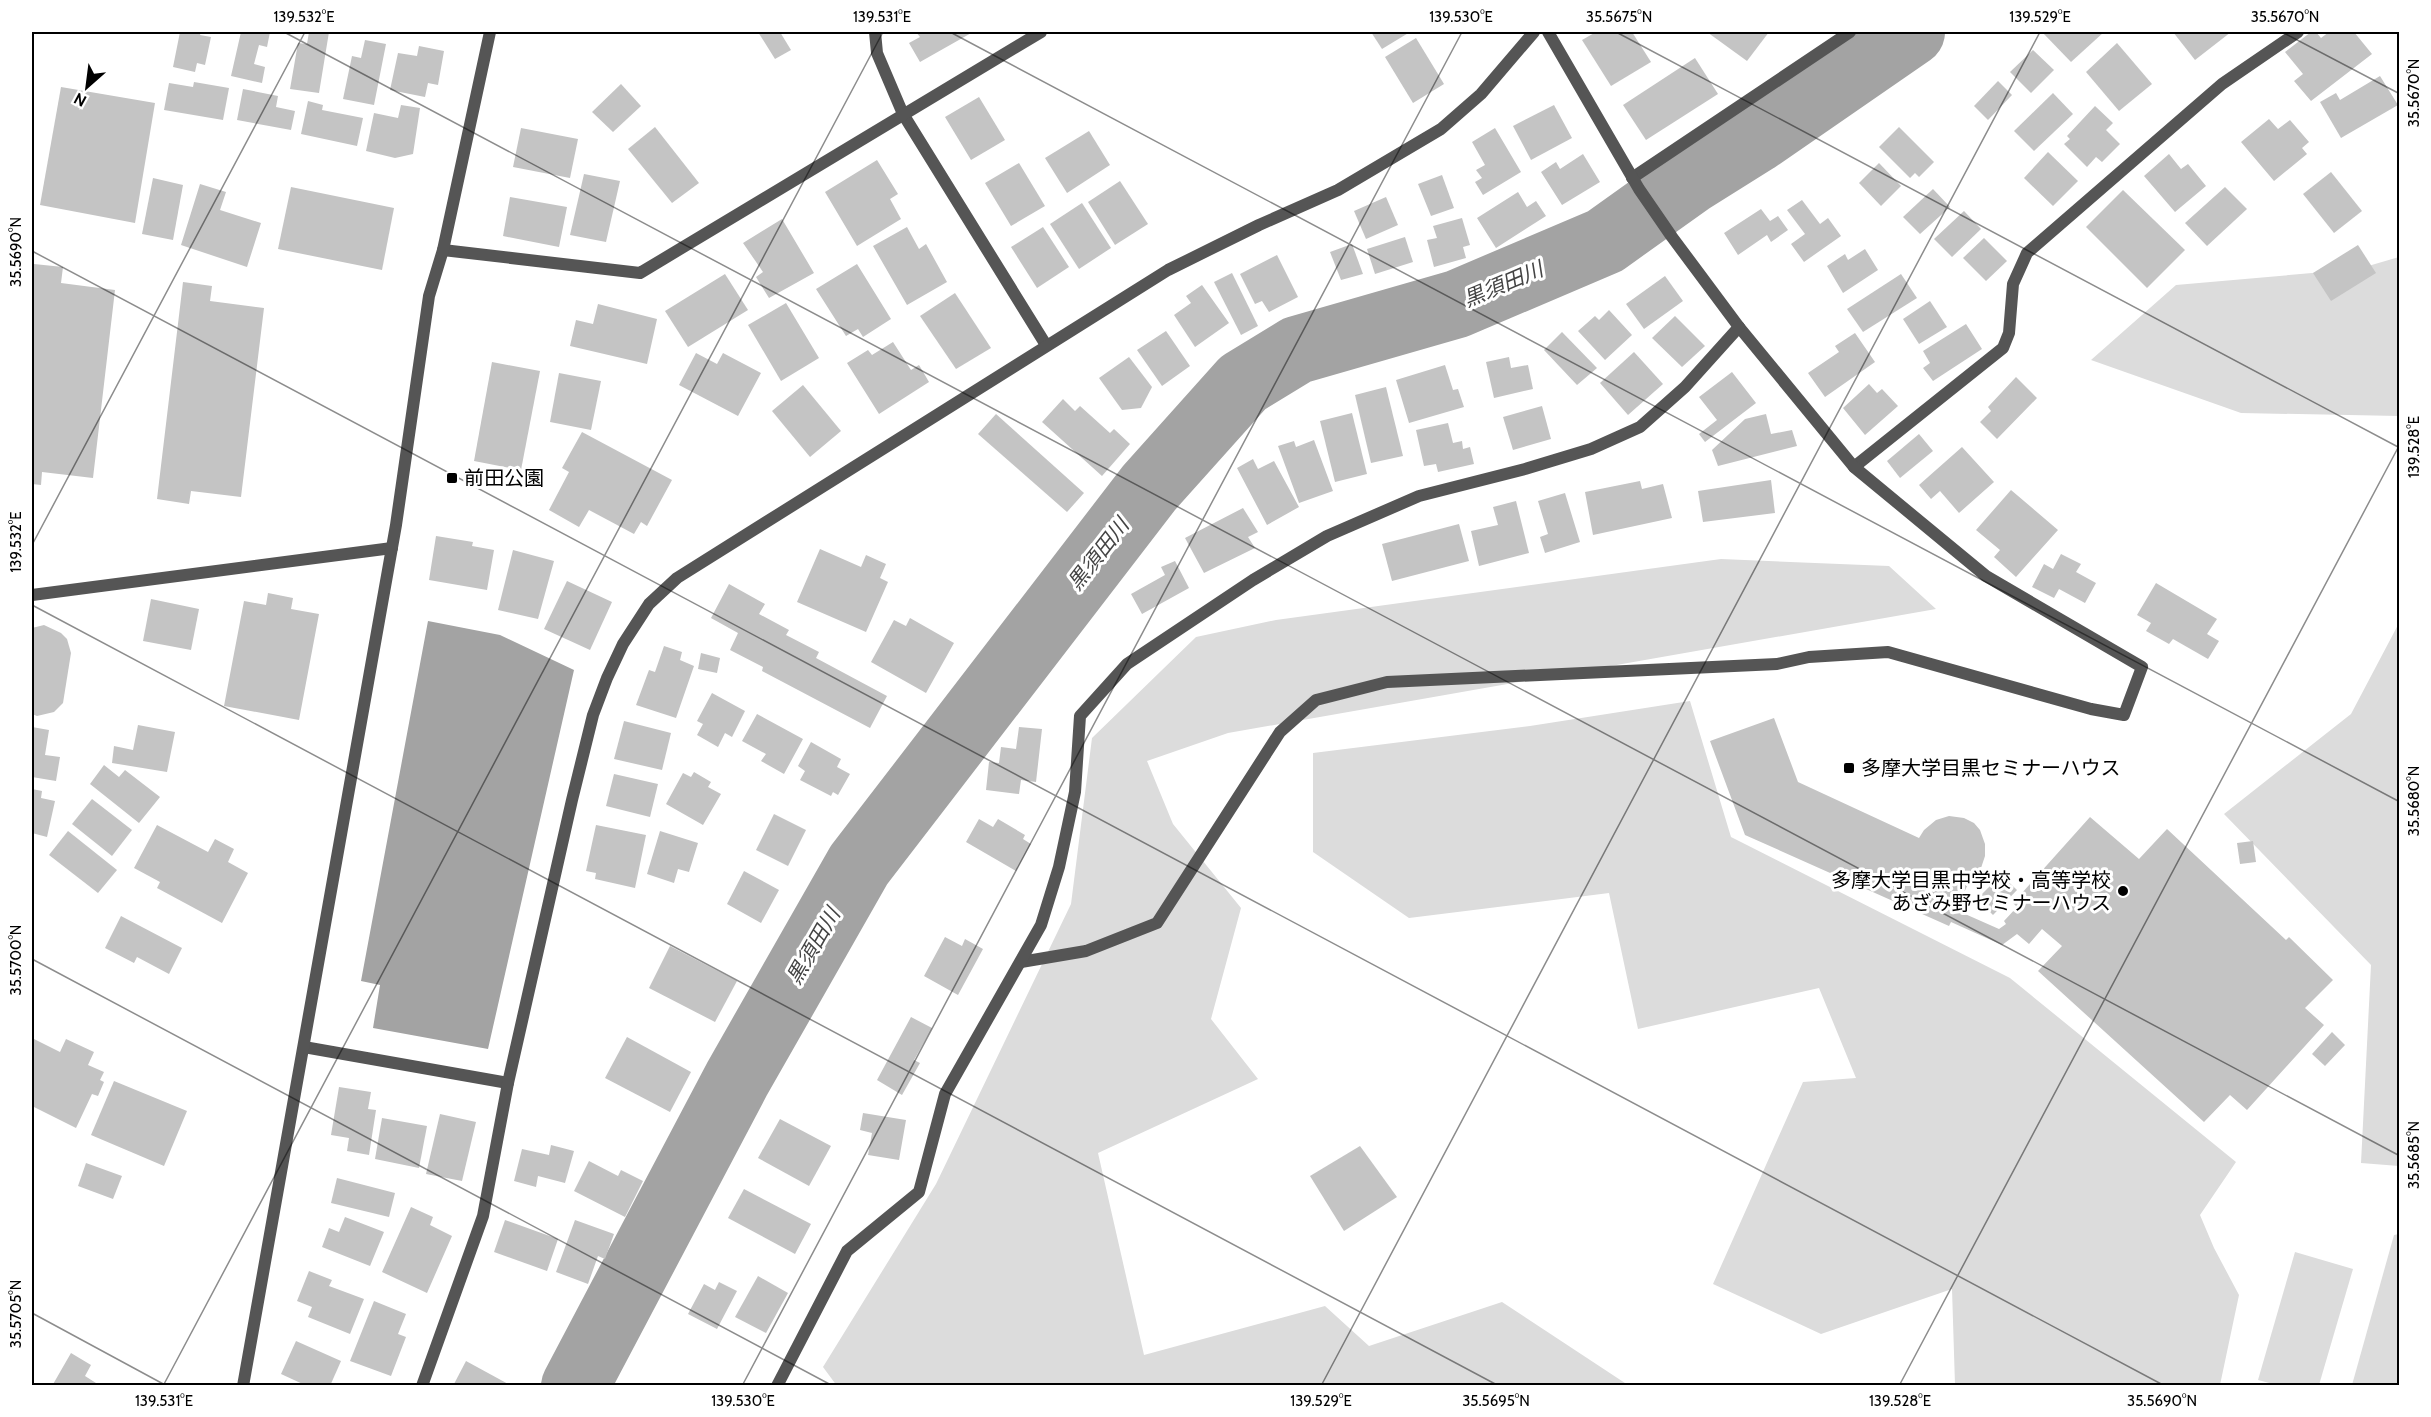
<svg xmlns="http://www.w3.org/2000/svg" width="2431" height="1417" font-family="Cabin,'Noto Sans JP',sans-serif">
<rect width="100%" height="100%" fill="#fff"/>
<g fill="#dcdcdc">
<polygon points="2399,257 2399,416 2241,413 2091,360 2176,285 2358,269"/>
<polygon points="1721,559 1889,566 1936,609 1228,733 1147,761 1173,824 1241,908 1211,1019 1258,1079 1098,1153 1144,1355 1325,1306 1369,1346 1502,1302 1628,1385 837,1386 823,1367 936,1184 1071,904 1092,738 1196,637 1276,620"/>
<polygon points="2399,623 2399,1166 2361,1163 2371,965 2224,814 2351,714"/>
<polygon points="1690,701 1731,837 2010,978 2236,1162 2200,1215 2214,1248 2239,1295 2220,1385 1955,1385 1952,1289 1821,1334 1713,1284 1803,1082 1856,1078 1819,988 1638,1029 1609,893 1409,918 1313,852 1313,753 1530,726"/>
<polygon points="2399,1234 2399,1385 2352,1385 2394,1235"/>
<polygon points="2295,1252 2353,1269 2319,1385 2277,1385 2258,1380"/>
</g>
<polygon fill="#a3a3a3" points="428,621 500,635 574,670 488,1049 373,1028 380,985 361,981"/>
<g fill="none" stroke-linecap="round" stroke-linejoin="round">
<polyline stroke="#a3a3a3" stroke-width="68" points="575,1386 737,1079 859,865 1149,488 1243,383 1297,350 1457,304 1605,241 1689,181 1756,139 1911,32"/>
</g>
<g fill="#c4c4c4">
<polygon points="180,32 201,32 200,35 211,37 205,65 197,63 195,72 173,67"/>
<polygon points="241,32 270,32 267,47 259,45 254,64 265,67 262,83 231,76"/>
<polygon points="309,32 329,32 319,93 290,89 298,43 307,44"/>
<polygon points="758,32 780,32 791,50 775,59"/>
<polygon points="916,32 973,32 920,62 909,43 920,37"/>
<polygon points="1371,32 1410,32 1382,49"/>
<polygon points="1596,32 1632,32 1651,62 1611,86 1582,40"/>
<polygon points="1707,32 1769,32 1747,61"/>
<polygon points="2042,32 2104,32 2071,62"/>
<polygon points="2173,32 2231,32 2195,60"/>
<polygon points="2311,32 2316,32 2321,38 2329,32 2354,32 2372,54 2311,101 2294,81 2303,74 2285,52"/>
<polygon points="1416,38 1444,84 1413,103 1385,57"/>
<polygon points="365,40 386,44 374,105 343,99 352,56 361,58"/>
<polygon points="2117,43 2152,84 2119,111 2086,72"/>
<polygon points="419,46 444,51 438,85 428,83 425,97 390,90 398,53 417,56"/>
<polygon points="2033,50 2054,70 2031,93 2010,72"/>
<polygon points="1695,58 1718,94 1646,140 1623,105"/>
<polygon points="2380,76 2398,105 2341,138 2320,102 2336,93 2340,100"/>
<polygon points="1998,81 2012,95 1988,120 1974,106"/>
<polygon points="194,82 229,88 223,120 164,110 169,83 193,87"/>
<polygon points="621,84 641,106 613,132 592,112"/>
<polygon points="61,87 155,103 135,223 40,205"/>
<polygon points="243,89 278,96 276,107 295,111 291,130 237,120"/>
<polygon points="2053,93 2073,114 2034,151 2014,131"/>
<polygon points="979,97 1005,140 971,160 945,117"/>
<polygon points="308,101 323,105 322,110 363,118 357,146 301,134"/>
<polygon points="401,105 420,108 413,154 395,158 366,151 374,113 398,118"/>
<polygon points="1554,105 1572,138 1531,160 1513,126"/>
<polygon points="2095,106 2113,123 2106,130 2120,144 2102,162 2096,157 2087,167 2064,144 2070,139 2067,136"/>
<polygon points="2269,119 2278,129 2290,120 2309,142 2302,148 2307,154 2274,181 2241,142"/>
<polygon points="655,127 699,183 672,203 628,149"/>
<polygon points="1899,127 1934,162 1919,177 1915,173 1910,178 1879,147"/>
<polygon points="521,128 578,139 570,178 513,167"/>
<polygon points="1495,128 1521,172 1483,195 1475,182 1482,178 1476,170 1485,165 1472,142"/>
<polygon points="1089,131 1110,165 1067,193 1045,158"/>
<polygon points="2048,152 2078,181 2053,206 2024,178"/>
<polygon points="1583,154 1600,182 1562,205 1541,172 1556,162 1560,169"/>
<polygon points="2169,154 2181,169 2188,164 2206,186 2175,212 2144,176"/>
<polygon points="877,160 898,194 890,199 901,219 857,246 825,192"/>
<polygon points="1019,163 1045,206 1011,226 985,183"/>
<polygon points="1879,163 1901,186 1881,206 1859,183"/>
<polygon points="2331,172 2362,211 2334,233 2303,194"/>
<polygon points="584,174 620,181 606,242 570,235"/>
<polygon points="1442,175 1454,208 1431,216 1418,184"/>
<polygon points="153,178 183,185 173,240 142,234"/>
<polygon points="1120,181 1148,224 1115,245 1088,202"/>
<polygon points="200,184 226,192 220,210 261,223 247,267 181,245"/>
<polygon points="291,187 394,208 382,270 278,249"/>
<polygon points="2225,187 2247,209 2207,246 2185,223"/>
<polygon points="1933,189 1950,207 1920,234 1903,217"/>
<polygon points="2123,190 2185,250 2147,288 2086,227"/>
<polygon points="1518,192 1527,207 1536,201 1546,216 1496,248 1477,218"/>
<polygon points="510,197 567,207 559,247 503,236"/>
<polygon points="1386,197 1398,225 1366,239 1354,211"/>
<polygon points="1802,200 1820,224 1828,218 1841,236 1804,262 1791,244 1805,234 1787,210"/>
<polygon points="1082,203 1111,248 1079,269 1050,224"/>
<polygon points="1761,209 1770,221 1778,216 1788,230 1771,242 1767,235 1738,255 1724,233"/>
<polygon points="1964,211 1981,229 1952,257 1934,239"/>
<polygon points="1462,218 1470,245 1463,247 1466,258 1434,267 1427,240 1437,238 1433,226"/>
<polygon points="782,219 814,273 769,298 756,277 763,272 743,243"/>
<polygon points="907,227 919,249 926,244 947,282 907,305 873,246"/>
<polygon points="1043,227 1069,267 1037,288 1011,247"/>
<polygon points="1405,237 1413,262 1375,274 1367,249"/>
<polygon points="1984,238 2007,261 1986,281 1963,258"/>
<polygon points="1352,244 1363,274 1341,280 1330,252"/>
<polygon points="2358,245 2376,273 2331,301 2313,273"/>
<polygon points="1865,249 1878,270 1843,293 1827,266 1845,254 1848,260"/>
<polygon points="1277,255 1298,297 1269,312 1262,301 1255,304 1240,274"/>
<polygon points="34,264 63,267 61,283 115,290 93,478 42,472 41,485 32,484 32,286"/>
<polygon points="857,264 891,319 863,337 858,329 846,336 816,289"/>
<polygon points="1232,273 1258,326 1241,335 1214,282"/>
<polygon points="725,274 748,310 688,347 665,311"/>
<polygon points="1901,274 1917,298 1863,332 1847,309"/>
<polygon points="1665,276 1683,301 1644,329 1626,304"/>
<polygon points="183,282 212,286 210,301 264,308 241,497 191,491 189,504 157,499"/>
<polygon points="1202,285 1229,323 1195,347 1174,315 1191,303 1186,296"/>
<polygon points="955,293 991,348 956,369 920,316"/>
<polygon points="1930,301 1947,327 1919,344 1903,319"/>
<polygon points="786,303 819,358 781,381 748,325"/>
<polygon points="598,304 657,319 647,364 570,346 576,320 593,324"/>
<polygon points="1609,310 1632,335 1605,360 1578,331 1595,316 1599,320"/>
<polygon points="1675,316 1705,346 1682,367 1652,338"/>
<polygon points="1966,324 1982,349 1933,381 1923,368 1930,363 1923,351"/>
<polygon points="1166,331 1190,366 1162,386 1137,350"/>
<polygon points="1562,332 1597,368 1577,385 1544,350"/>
<polygon points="1855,333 1875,362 1825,397 1808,373 1839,352 1835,346"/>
<polygon points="893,342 911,370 919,365 929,382 879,414 847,363 868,350 872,355"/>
<polygon points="1634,352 1663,384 1628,415 1600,383"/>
<polygon points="696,353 717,364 723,353 761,373 738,416 679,385"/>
<polygon points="1129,357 1152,387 1141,408 1122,410 1099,378"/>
<polygon points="1509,357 1511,368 1528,365 1533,389 1494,398 1486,362"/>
<polygon points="492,362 540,371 521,470 474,461"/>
<polygon points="1445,365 1453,390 1458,389 1464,407 1409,423 1396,380"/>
<polygon points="1732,372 1756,403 1705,442 1699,434 1717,420 1699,397"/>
<polygon points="559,373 601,381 591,430 550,422"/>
<polygon points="2016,377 2037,398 1997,439 1980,422 1991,411 1988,407"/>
<polygon points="1869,384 1877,393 1882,389 1898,406 1865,435 1843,408"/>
<polygon points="803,385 841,431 810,457 772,411"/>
<polygon points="1386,387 1403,456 1371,463 1355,395"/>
<polygon points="1063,399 1075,411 1080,406 1110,433 1114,429 1130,444 1102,476 1042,422"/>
<polygon points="1542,406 1551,439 1513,450 1503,417"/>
<polygon points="1352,413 1367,474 1335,482 1320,421"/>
<polygon points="996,414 1084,493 1067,512 978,434"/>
<polygon points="1766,414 1771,434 1792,430 1797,446 1718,466 1712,450 1745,419"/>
<polygon points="1448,423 1453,443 1462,441 1463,449 1470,447 1474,464 1438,472 1436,464 1424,466 1416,430"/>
<polygon points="582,432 672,480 647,526 641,522 634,534 589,510 579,527 549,510 569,472 562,468"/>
<polygon points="1919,434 1933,451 1900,478 1887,461"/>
<polygon points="1314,440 1333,491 1299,503 1278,446 1294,441 1296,447"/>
<polygon points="1962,447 1994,482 1959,513 1940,491 1931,499 1919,485"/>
<polygon points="1253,459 1258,469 1274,461 1299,507 1267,525 1237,468"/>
<polygon points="1771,480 1775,513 1703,522 1698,491"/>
<polygon points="1640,481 1642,489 1663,484 1672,518 1593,535 1585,492"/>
<polygon points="2011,490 2058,530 2016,577 1994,557 2000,550 1976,530"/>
<polygon points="1565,493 1580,542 1545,553 1540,537 1548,534 1538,501"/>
<polygon points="1516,501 1529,553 1479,566 1471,531 1498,525 1493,507"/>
<polygon points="1243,508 1258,532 1248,537 1255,548 1204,573 1185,538"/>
<polygon points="1459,524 1469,561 1392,581 1382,544"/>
<polygon points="436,536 473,542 472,546 494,550 487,590 429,580"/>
<polygon points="820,549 861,567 866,555 886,564 880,578 888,582 866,632 797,602"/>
<polygon points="513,550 554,561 538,619 498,610"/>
<polygon points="2061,554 2081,564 2076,572 2096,583 2085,603 2059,589 2054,598 2032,587 2044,564 2053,569"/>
<polygon points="1175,561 1189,588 1142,614 1131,594 1165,575 1161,567"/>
<polygon points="567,581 612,602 590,650 544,629"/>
<polygon points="2156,583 2217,619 2207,634 2219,641 2208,659 2173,639 2169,644 2146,631 2151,623 2137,615"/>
<polygon points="729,584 765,604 759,614 789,630 786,635 819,652 816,658 887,696 870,728 762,671 763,667 730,650 738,633 711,618"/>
<polygon points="268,593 293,598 291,609 319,614 299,720 224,706 244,601 266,605"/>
<polygon points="151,599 199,609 191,650 143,641"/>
<polygon points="910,618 954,643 926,693 871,662 894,620 906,626"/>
<polygon points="44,625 61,633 67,639 71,653 63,703 54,712 37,716 32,714 32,628"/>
<polygon points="664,646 682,652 680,660 694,666 676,718 636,705 649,670 655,672"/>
<polygon points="701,653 720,658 717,673 698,669"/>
<polygon points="712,693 745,711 732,737 725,733 718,747 697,735 703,724 697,721"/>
<polygon points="757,714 803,739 784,774 761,761 766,754 742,741"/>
<polygon points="1774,718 1798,782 1919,838 1924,830 1936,820 1949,816 1964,818 1974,823 1980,830 1985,844 1985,856 1980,871 1975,869 1956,910 1999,929 2006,924 2004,921 2017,907 2013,903 2090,817 2139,859 2167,829 2286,940 2289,937 2333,980 2305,1008 2324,1025 2247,1110 2230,1095 2204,1122 2038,971 2062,946 2042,929 2029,944 2017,934 2002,945 1951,922 1949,926 1745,835 1710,741"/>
<polygon points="624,721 671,733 662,770 614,759"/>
<polygon points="138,725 175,732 167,772 112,763 114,746 133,750"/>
<polygon points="32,727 49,730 45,755 60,757 56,781 32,777"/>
<polygon points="1019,727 1042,729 1036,782 1021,780 1019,794 986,790 989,762 999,763 1001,747 1016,749"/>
<polygon points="811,742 841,759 837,767 850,774 838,795 833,792 831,796 800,780 805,771 798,766"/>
<polygon points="104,765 119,777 125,770 160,797 139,823 90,784"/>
<polygon points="694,772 711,782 708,787 721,794 703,825 666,804 683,773 691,777"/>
<polygon points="614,774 658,784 650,817 606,806"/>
<polygon points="32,789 42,791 41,798 55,801 47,837 32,833"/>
<polygon points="92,799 132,830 112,856 72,824"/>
<polygon points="774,814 806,830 788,866 756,850"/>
<polygon points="979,819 993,827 998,819 1025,835 1023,839 1031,844 1016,871 966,842"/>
<polygon points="157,825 208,852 215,839 234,849 228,862 248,873 222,923 157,888 160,882 134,868"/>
<polygon points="596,825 646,835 635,888 595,879 596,873 586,871"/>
<polygon points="68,831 117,870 98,893 49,855"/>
<polygon points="660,831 698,843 689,872 678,869 674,883 647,874"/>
<polygon points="2253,841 2256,862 2240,864 2237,843"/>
<polygon points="744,871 779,890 761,923 727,904"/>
<polygon points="2001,875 2017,890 1993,915 1977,899"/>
<polygon points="121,916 182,948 169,974 137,957 134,963 105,948"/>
<polygon points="945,937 962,946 965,939 983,949 958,995 924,976"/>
<polygon points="670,946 737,981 715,1022 649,988"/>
<polygon points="911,1017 932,1028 914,1060 920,1063 902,1095 877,1080"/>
<polygon points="2332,1032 2345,1045 2325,1066 2312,1054"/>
<polygon points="627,1037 691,1072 670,1112 605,1078"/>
<polygon points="32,1038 60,1052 66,1039 94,1052 88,1065 104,1072 100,1080 104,1082 98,1096 92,1094 76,1128 32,1106"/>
<polygon points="114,1081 187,1111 164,1166 91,1135"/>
<polygon points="339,1087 371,1092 368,1109 376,1110 369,1155 347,1151 349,1138 331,1135"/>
<polygon points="863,1113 906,1120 899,1160 868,1155 872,1133 860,1130"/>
<polygon points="440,1114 476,1122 462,1181 426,1174"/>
<polygon points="382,1118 427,1126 419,1168 375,1159"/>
<polygon points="780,1119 831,1146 809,1186 758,1158"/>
<polygon points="551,1145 574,1151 565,1183 538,1176 536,1187 514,1181 522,1149 549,1155"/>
<polygon points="1360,1146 1397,1197 1344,1231 1310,1176"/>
<polygon points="589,1161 618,1176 621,1170 643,1181 625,1217 574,1191"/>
<polygon points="86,1163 122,1176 113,1199 78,1186"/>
<polygon points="337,1178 395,1193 389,1217 331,1203"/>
<polygon points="744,1189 811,1224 795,1254 728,1218"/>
<polygon points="411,1207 433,1217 430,1225 452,1236 427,1293 382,1272"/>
<polygon points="345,1217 384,1232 370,1266 322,1247 329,1228 339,1232"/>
<polygon points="505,1220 558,1239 547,1271 494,1252"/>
<polygon points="575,1220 614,1234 605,1259 598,1256 588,1284 556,1272"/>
<polygon points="309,1271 332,1280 329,1286 364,1299 350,1334 308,1317 312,1307 297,1301"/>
<polygon points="758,1276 788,1293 766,1333 735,1317"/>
<polygon points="719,1282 737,1291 717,1329 688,1314 704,1284 715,1290"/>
<polygon points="374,1301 406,1314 398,1334 406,1337 391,1376 350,1361"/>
<polygon points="296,1341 341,1361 330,1386 307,1386 281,1374"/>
<polygon points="71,1353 91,1365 85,1376 96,1383 94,1386 52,1386"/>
<polygon points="466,1361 512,1386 457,1386 454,1384"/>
</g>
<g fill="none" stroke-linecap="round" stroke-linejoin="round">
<g stroke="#555" stroke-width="12">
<polyline points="875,32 877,53 903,114 1046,345"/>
<polyline points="1632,178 1850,32"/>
<polyline points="443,250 640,273 1041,32"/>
<polyline points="1854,467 2003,348 2009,333 2013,284 2027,253 2222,84 2298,32"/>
<polyline points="32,595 392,548"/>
<polyline points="1021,962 1086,951 1157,923 1280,732 1316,700 1387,682 1777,664 1809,657 1888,652 2091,709 2124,715 2142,667 1986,576 1854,467 1739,327 1672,237 1639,189 1548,32"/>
<polyline points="304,1047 508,1083"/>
<polyline points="422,1386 483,1216 508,1083 572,800 593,715 607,678 623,644 649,604 677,578 1168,270 1259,225 1338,190 1441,129 1481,94 1534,32"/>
<polyline points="777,1386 847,1251 919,1192 945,1094 1041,925 1059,867 1075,792 1080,716 1127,664 1253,580 1327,536 1419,496 1525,469 1591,449 1640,427 1685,387 1739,327"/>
</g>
<polyline stroke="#555" stroke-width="12" points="243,1386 396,525 429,296 443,250 490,32"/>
</g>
<path fill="none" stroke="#000" stroke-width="1.5" stroke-opacity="0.45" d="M284,32L2400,1156M950,32L2400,802M1616,32L2400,448M2282,32L2400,94M32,251L2165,1386M32,545L305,32M32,605L1499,1386M32,959L833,1386M32,1313L167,1386M163,1386L883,32M742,1386L1462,32M1321,1386L2040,32M1899,1386L2400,444"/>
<g fill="#000" stroke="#fff" stroke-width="2">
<rect x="446" y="472" width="12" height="12" rx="3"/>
<rect x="1843" y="762" width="12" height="12" rx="3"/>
<circle cx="2123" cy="891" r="6"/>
</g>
<g text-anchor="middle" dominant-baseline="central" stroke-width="6" stroke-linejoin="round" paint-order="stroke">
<g font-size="20" fill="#000" stroke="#fff" text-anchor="start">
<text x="464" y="478">前田公園</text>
<text x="1861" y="768">多摩大学目黒セミナーハウス</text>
<text x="2111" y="880" text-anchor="end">多摩大学目黒中学校・高等学校<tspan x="2111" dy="23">あざみ野セミナーハウス</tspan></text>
</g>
<g font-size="21" font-style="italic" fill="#444" stroke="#fff">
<text transform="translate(1503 284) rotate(-23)">黒須田川</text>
<text transform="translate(1098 554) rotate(-52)">黒須田川</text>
<text transform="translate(813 946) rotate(-60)">黒須田川</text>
</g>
</g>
<rect width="2431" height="1417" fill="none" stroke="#ffffff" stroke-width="66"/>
<g transform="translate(87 87) rotate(208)" stroke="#ffffff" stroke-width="4.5" paint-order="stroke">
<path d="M0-4.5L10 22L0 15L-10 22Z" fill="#000000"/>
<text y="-9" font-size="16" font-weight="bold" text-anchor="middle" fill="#000000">N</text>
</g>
<rect x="33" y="33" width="2365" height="1351" fill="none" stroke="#000" stroke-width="2"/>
<g font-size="15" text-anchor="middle" fill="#000">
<text x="304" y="22">139.532°E</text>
<text x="882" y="22">139.531°E</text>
<text x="1461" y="22">139.530°E</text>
<text x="1619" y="22">35.5675°N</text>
<text x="2040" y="22">139.529°E</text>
<text x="2285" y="22">35.5670°N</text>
<text transform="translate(2414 93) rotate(-90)" y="5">35.5670°N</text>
<text transform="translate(16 252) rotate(-90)" y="5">35.5690°N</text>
<text transform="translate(2414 447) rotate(-90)" y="5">139.528°E</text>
<text transform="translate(16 542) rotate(-90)" y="5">139.532°E</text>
<text transform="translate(2414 801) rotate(-90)" y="5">35.5680°N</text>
<text transform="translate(16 960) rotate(-90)" y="5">35.5700°N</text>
<text transform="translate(2414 1155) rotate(-90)" y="5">35.5685°N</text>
<text transform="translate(16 1314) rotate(-90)" y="5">35.5705°N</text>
<text x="164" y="1406">139.531°E</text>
<text x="743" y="1406">139.530°E</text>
<text x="1321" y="1406">139.529°E</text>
<text x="1496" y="1406">35.5695°N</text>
<text x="1900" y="1406">139.528°E</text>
<text x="2162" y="1406">35.5690°N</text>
</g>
</svg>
